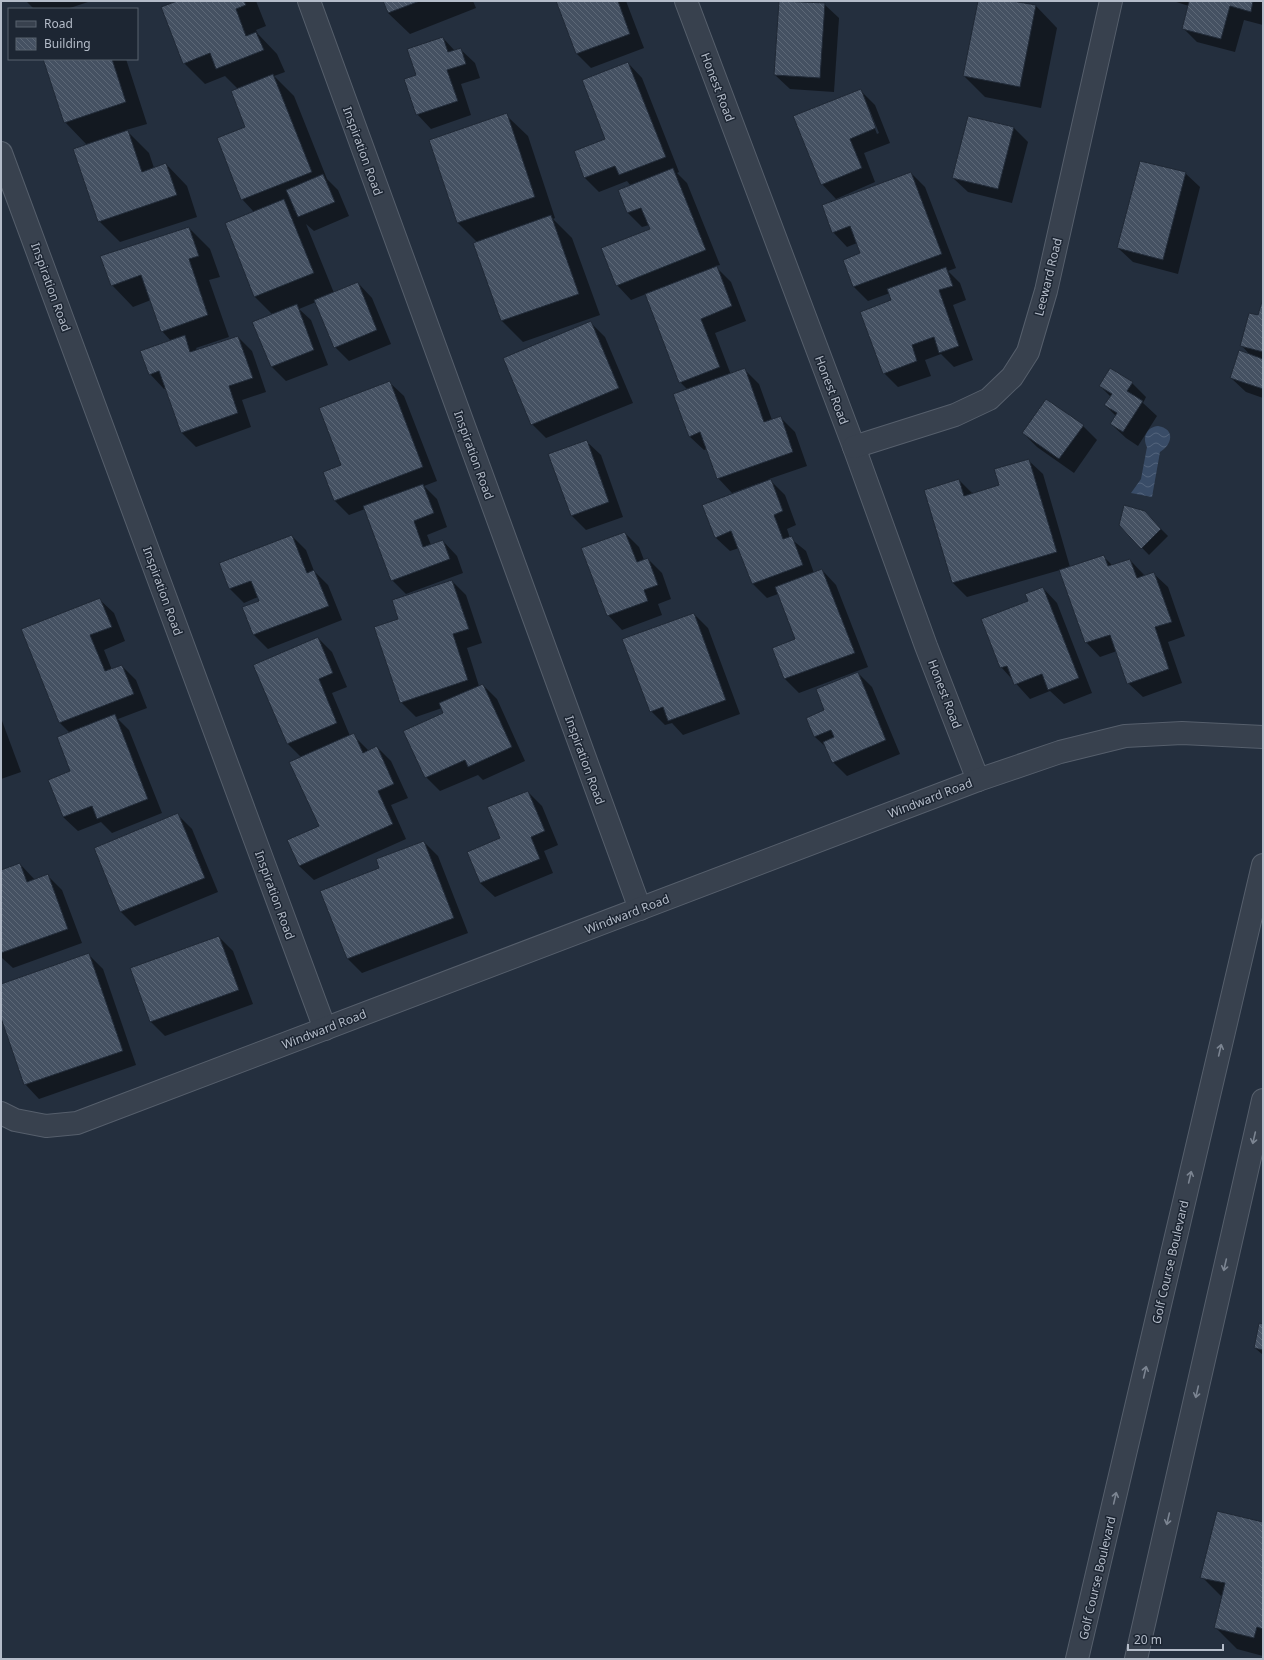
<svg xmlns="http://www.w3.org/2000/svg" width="1264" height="1660" font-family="'Noto Sans',sans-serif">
<defs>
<pattern id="water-waves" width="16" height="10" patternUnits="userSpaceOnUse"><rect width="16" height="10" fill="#394c67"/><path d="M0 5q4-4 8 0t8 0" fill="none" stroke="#53647b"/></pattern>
<pattern id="building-back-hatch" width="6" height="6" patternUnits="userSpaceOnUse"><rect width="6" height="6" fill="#455162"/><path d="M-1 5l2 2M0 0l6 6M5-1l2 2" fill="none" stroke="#5d6877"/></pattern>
</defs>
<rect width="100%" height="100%" fill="#242f3e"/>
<path fill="url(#water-waves)" d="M1158,426C1176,429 1172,445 1160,452L1152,497L1131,493L1141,479L1147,447C1142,437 1147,427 1158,426Z"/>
<g fill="#0007" fill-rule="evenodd">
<polygon points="26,1 91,1 67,9 34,9"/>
<path d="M179,1H256L266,26L256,30L258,34L277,54L285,72L274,76L294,96L327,179L338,190L349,216L314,231L306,224L334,293L358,283L372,298L391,344L349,361L335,347L316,302L299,309L311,320L328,365L286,381L272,367L273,315L255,297L254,212L242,199L246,127L238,89L225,76L205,84L184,63ZM295,208L298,214L293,209Z"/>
<polygon points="384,1 473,1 476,8 410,34 388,13"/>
<polygon points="557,1 626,1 644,48 591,68 577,54"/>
<polygon points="979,1 1007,1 1036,6 1057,28 1041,108 985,97 964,76"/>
<polygon points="1173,1 1263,1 1263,25 1244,20 1235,52 1197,42 1183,28 1189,6"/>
<polygon points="824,4 839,18 834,92 790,89 775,75"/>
<polygon points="443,38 455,51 460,49 475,63 480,78 461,84 471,115 431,129 417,114"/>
<polygon points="44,59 126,59 147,124 126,130 149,153 154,168 166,164 187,186 197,217 120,242 99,221 87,145 65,122"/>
<polygon points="628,63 642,78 679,172 677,173 687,183 720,265 715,266 731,282 746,321 715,333 731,375 745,370 759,384 772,420 781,418 795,432 807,466 769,479 785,495 796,525 787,529 790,538 806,551 814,573 822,570 836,585 868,667 799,693 785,679 773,649 796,640 778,594 767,598 753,584 739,548 730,551 715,537 760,485 759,483 732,493 718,478 707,449 704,450 689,436 688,390 680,382 646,294 631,300 617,285 651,229 649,225 642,227 628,213 619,191 631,186 627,181 599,192 585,178 575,151 606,139"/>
<path d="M860,90L875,105L890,143L864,153L875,182L836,199L822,184ZM866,106H868L879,133L877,134Z"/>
<polygon points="506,115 528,136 555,218 553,219 572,238 600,315 523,342 502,321 474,244 478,243 458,223"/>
<polygon points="1014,128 1028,142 1012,203 968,192 953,178"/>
<polygon points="911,173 925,187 956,268 948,271 960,283 966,300 953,305 973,360 954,367 941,354 925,360 931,376 898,387 884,373 892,301 890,293 868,301 854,287 844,260 861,254 857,243 847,247 833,232"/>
<polygon points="1185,173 1200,187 1178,274 1133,262 1118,248"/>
<polygon points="189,228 210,249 220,277 209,280 229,337 196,348 198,351 238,337 252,351 266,392 242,400 251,427 196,447 182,433 166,388 164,389 150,374 171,341 162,331 151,300 133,307 112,285"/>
<polygon points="1263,302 1263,398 1246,392 1231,378 1251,356 1241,345 1259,316"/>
<polygon points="591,323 605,337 633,403 546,438 532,424"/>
<polygon points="389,382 404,396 437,481 424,486 437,499 447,527 427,535 431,545 443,541 457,556 463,573 406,594 392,580 365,509 349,515 335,501 324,472 342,465"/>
<polygon points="1132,383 1146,397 1143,403 1157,416 1138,446 1126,438 1111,424 1116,416 1105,405 1111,397 1100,386"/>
<polygon points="1083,426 1097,440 1074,473 1037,447 1023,433"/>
<polygon points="586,441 601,455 623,517 586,530 572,516 550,454"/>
<polygon points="1028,460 1043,474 1070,567 1103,556 1113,566 1130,560 1145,576 1153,573 1168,587 1185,636 1168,642 1182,683 1143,697 1128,683 1117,651 1100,657 1086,642 1060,570 967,597 953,583 959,480 973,494 1001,486"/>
<polygon points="1144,512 1168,536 1149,555 1120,525"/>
<polygon points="625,533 639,547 644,560 648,559 662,573 671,599 658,604 662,615 622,630 608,615"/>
<polygon points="292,536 306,550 314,571 328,585 342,620 268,649 254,635 243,607 260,601 258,597 244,603 230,589 220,564"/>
<polygon points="452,581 466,595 482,643 467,648 479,686 483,685 497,699 525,761 483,780 478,775 440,791 426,777 444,713 442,708 416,717 401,702 400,620"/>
<polygon points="1043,588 1057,603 1092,693 1064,704 1050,691 1030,699 1001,667 1029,601"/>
<polygon points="99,599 114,613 125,641 104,650 112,670 122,666 136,680 147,708 118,719 129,730 162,813 112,833 101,822 78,831 63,817 71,772 70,733 60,723 22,629"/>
<polygon points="694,614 708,628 740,714 683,735 672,723 665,725 651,711"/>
<polygon points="318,638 332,652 347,687 332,693 350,736 353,735 369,751 377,747 391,761 408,798 391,805 406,839 314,880 299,866 320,826 301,757 288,744 254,665"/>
<polygon points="858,673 872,687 900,754 847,776 833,762 827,748 815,737 807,718 825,710"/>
<polygon points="1,718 21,772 1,779"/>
<polygon points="528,792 542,806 558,845 544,851 553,873 495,897 480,883 468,852 501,839"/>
<polygon points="178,815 192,829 218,892 135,926 121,912 95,849"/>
<polygon points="424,842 438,856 468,933 362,973 348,959 322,891 380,869"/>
<polygon points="20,864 35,880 48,876 62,890 82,943 13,968 1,957 1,871"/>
<polygon points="219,937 233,951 253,1004 165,1036 151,1022 131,969"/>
<polygon points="89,955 103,969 136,1065 39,1099 25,1084 1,1015 1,985"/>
<polygon points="1263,1325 1263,1355 1255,1348"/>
<polygon points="1263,1523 1263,1656 1237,1649 1216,1628 1223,1598 1202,1577"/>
</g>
<g fill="url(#building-back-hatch)" stroke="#1f2835">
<polygon points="177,1 244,1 246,5 236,9 246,36 256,32 264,50 216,69 210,53 183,64 161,7"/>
<polygon points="383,1 420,1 388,13"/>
<polygon points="556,1 618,1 630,34 576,54"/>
<polygon points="779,1 825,3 820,78 774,75"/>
<polygon points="978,1 1012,1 1036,5 1020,87 963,76"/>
<polygon points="1189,1 1253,1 1251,12 1230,6 1221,39 1182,29"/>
<polygon points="443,37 448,52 461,48 466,64 447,70 458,101 416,115 404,79 416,75 407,49"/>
<polygon points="43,59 112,59 126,102 64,123"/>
<polygon points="628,62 666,157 619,175 615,166 584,178 574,151 605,139 582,80"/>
<polygon points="273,74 312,172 241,200 217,138 245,127 231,91"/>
<polygon points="861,89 876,128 850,139 862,168 821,185 793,116"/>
<polygon points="507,113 535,197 457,223 429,140"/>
<polygon points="968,116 1014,127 998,189 952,178"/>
<polygon points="128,130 142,172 166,163 177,195 98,222 73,149"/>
<polygon points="1140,161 1186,172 1163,260 1117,248"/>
<polygon points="673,168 706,250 616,286 601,248 650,229 641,208 627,213 618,190"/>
<polygon points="911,172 942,254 853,287 843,260 860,253 850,226 832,233 822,205"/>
<polygon points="323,174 335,202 298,217 286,190"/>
<polygon points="284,199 314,273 254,297 225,223"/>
<polygon points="551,215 579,294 501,321 473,243"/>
<polygon points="189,227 199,256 189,259 208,315 161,332 141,275 111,286 100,256"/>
<polygon points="717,266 732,306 701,319 720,367 679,383 645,294"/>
<polygon points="946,267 953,286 939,290 959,346 939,353 934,337 912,345 917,361 883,374 860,312 891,300 887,289"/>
<polygon points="358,282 377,330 334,348 314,300"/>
<polygon points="1263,298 1263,352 1240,346 1249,313 1258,315"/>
<polygon points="297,304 314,350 271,367 252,322"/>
<polygon points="591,321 619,388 531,425 503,358"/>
<polygon points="185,335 190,352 238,336 253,378 229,386 238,413 181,433 159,371 149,375 140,351"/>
<polygon points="1239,350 1263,359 1263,389 1230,378"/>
<polygon points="745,368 764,422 781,416 793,452 717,479 700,432 689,437 673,394"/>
<polygon points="1110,368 1133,382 1127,391 1143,401 1123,432 1110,424 1117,413 1104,405 1112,394 1099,386"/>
<polygon points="390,381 423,467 334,501 323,472 341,465 319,408"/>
<polygon points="1046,399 1084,425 1059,459 1022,433"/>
<polygon points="587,440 609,502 571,516 548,454"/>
<polygon points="1029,459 1057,552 952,583 924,490 959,479 964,496 999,485 994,469"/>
<polygon points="771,479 783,511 774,515 783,539 792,536 803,565 752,584 731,531 715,538 702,505"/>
<polygon points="423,484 434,513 414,521 423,547 443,540 450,559 391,581 363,506"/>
<polygon points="1124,505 1145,511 1161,529 1141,549 1119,525"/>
<polygon points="625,532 637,562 648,558 658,585 644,590 648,601 607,616 581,548"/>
<polygon points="292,535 307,573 314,570 329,606 253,635 242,607 259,601 251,581 229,589 219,563"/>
<polygon points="1104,555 1108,566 1130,559 1137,578 1154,572 1172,622 1155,627 1169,669 1127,684 1110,635 1085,643 1059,570"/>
<polygon points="822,569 855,653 784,679 772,648 795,639 775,587"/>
<polygon points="452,580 469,629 453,634 468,680 400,703 374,627 398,619 392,600"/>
<polygon points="1043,587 1079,678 1048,690 1042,674 1014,685 1007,666 1000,668 981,619 1028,601 1025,594"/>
<polygon points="100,598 112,627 90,635 105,671 122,665 134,694 59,723 21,629"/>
<polygon points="694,613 726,700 668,721 663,707 650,712 622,639"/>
<polygon points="318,637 333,673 319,679 337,723 287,744 253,665"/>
<polygon points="858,672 886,740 832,763 823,742 834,737 831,730 814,737 806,718 824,710 816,689"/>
<polygon points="483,684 512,747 468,767 465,760 425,778 403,731 443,713 439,703"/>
<polygon points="115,714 148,799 97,819 92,806 63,817 48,780 70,771 57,737"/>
<polygon points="354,733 363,753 377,746 394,784 378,791 393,824 299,866 287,840 319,826 289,762"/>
<polygon points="528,791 545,831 531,837 540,859 480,883 467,852 500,838 487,807"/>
<polygon points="178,813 205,878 120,912 94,848"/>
<polygon points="424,841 454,918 347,959 320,891 379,868 376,859"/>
<polygon points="20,863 27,882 48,874 68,929 1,953 1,870"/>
<polygon points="219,936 239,990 150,1022 130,968"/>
<polygon points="89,953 123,1051 24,1085 1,1018 1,984"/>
<polygon points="1259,1323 1263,1324 1263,1350 1254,1348"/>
<polygon points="1217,1511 1263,1522 1263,1629 1257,1627 1254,1638 1214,1628 1225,1583 1200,1578"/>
</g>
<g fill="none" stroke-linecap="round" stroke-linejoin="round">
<g stroke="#565f6c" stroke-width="24">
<g id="minor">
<polyline points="309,1 640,909"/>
<polyline points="686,1 854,447 926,646 978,780"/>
<polyline points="1,153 325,1029"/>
<polyline points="854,447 955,415 989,399 1012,377 1028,352 1046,291 1111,1"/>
<polyline points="1,1113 15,1120 46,1126 77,1123 978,780 1060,752 1125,736 1182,733 1263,737"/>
<polyline points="1077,1659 1263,865"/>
<polyline points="1136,1659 1263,1100"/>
</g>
</g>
<use href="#minor" stroke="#38414e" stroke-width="22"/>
</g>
<defs><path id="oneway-shaft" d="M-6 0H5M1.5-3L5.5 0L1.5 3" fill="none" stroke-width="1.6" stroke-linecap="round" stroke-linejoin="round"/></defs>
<g stroke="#7c8592">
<use href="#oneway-shaft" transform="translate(1220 1050) rotate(-77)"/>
<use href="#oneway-shaft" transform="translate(1254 1138) rotate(103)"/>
<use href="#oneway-shaft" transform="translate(1190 1177) rotate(-77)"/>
<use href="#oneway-shaft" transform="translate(1225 1265) rotate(103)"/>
<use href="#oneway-shaft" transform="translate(1145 1372) rotate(-77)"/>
<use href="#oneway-shaft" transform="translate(1197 1392) rotate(103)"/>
<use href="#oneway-shaft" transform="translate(1115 1498) rotate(-77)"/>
<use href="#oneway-shaft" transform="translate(1168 1519) rotate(103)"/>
</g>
<g text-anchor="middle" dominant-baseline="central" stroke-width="3" stroke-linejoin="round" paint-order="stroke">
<g font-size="12" fill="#b4bcc9" stroke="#1d2633">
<text transform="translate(718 87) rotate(69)">Honest Road</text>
<text transform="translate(363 151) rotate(70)">Inspiration Road</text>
<text transform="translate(1048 277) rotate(-76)">Leeward Road</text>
<text transform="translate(51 287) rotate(70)">Inspiration Road</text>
<text transform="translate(832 390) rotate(69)">Honest Road</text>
<text transform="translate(474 455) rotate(70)">Inspiration Road</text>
<text transform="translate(163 591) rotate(70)">Inspiration Road</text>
<text transform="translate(945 694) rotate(69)">Honest Road</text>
<text transform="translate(585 760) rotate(70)">Inspiration Road</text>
<text transform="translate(930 798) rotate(-21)">Windward Road</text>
<text transform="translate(275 895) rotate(70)">Inspiration Road</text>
<text transform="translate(627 914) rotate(-21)">Windward Road</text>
<text transform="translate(324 1029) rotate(-21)">Windward Road</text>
<text transform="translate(1170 1262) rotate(-77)">Golf Course Boulevard</text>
<text transform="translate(1097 1578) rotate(-77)">Golf Course Boulevard</text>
</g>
</g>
<rect width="1264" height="1660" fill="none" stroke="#b4bcc9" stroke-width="4"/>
<rect x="8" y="8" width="130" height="52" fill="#1d2633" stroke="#59626f"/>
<rect x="16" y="21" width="20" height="6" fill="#38414e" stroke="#59626f"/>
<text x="44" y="28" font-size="12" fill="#b4bcc9">Road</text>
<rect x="16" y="38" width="20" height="12" fill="url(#building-back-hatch)" stroke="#59626f"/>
<text x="44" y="48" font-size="12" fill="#b4bcc9">Building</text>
<path d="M1128 1644v6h95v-6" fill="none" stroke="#b4bcc9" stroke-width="2"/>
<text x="1134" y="1644" font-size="12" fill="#b4bcc9" stroke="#1d2633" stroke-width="3" paint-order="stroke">20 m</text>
</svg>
